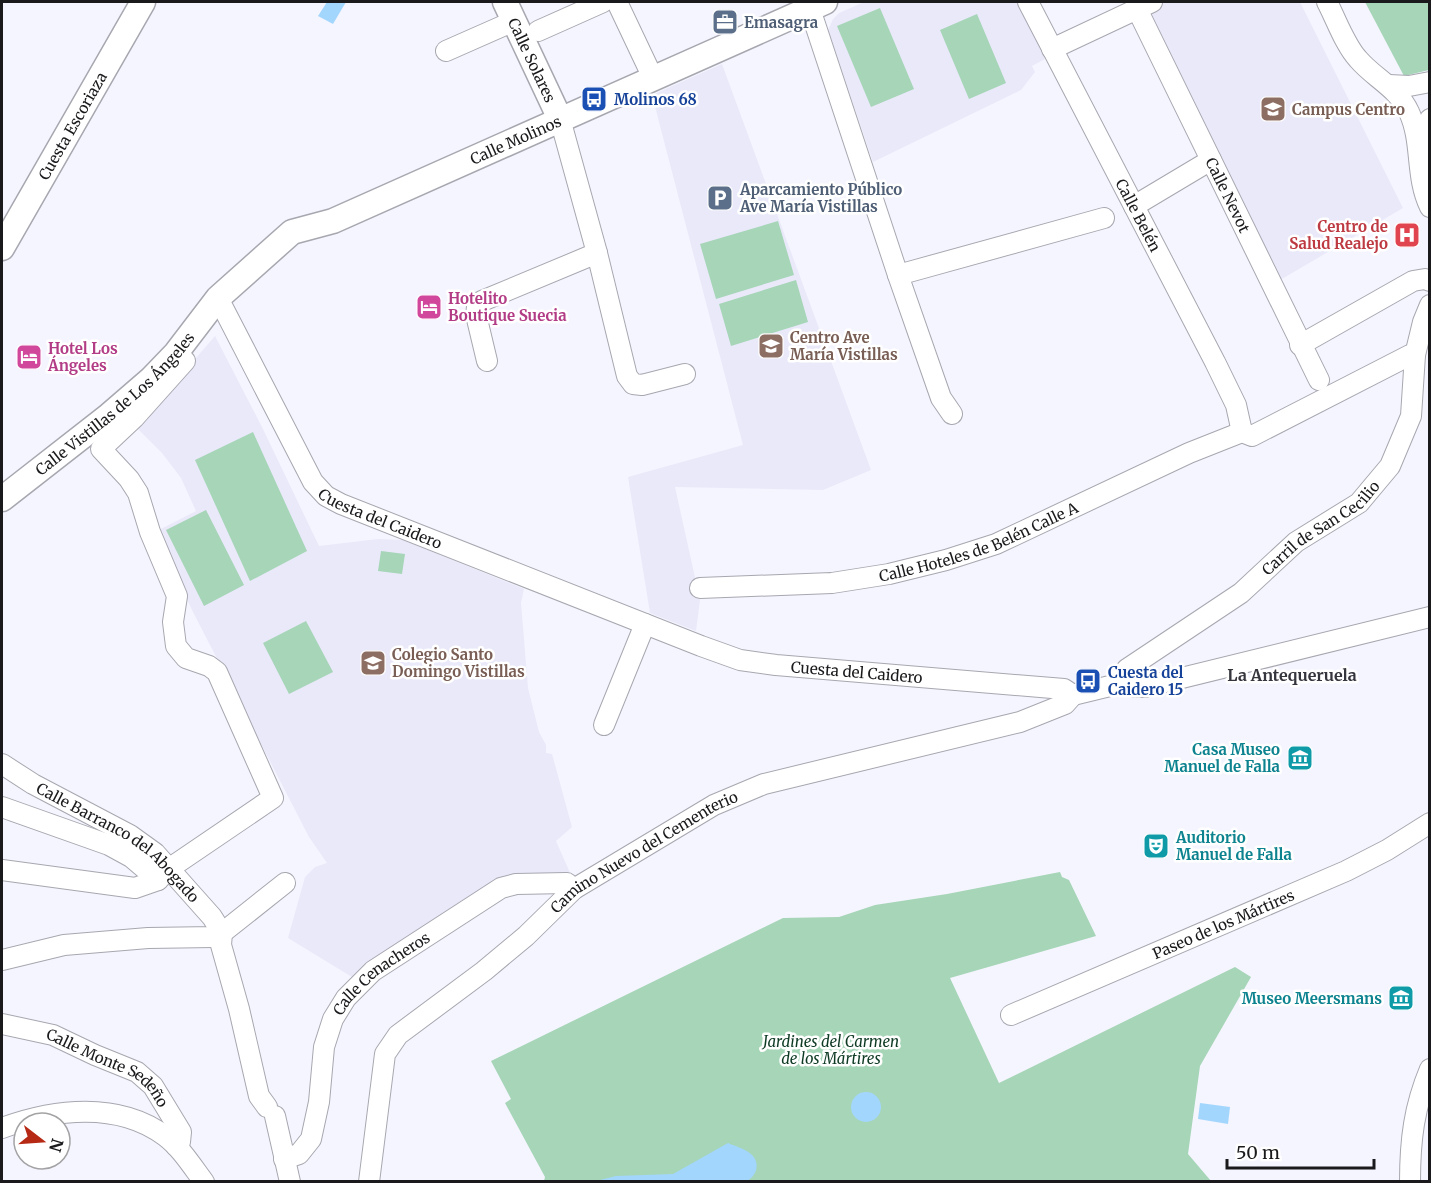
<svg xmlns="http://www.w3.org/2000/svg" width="1431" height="1183" font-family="Merriweather,serif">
<rect width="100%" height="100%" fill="#f5f5ff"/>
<g fill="#e9e9fa">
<polygon points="864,2 1020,2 1045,59 1032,66 1035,72 1021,90 873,162 828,30 833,19 839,13"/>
<polygon points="1164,2 1300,2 1403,208 1275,283 1145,11"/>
<polygon points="722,64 871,470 823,490 675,487 700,600 696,631 650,613 628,477 743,445 652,95"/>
<polygon points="215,336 262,427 319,546 378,539 403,540 524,589 521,603 528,688 539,732 546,745 546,753 552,754 572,827 556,841 571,875 507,878 352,977 288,938 305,877 315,867 327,863 309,837 193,612 155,532 196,511 181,478 162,453 136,427"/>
</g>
<g fill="#a6d5b7">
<polygon points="1365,2 1429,2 1429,70 1404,76"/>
<polygon points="880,8 914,89 871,107 837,26"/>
<polygon points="977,14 1006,83 969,99 940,30"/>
<polygon points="778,221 794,275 716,299 700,244"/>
<polygon points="796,280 808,322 731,346 719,304"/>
<polygon points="253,432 307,551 250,581 195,460"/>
<polygon points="206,510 244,585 204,606 166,530"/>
<polygon points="381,551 405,554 402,574 378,571"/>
<polygon points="306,621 333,672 289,694 263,643"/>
<polygon points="1060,872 1062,877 1069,880 1096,936 950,978 999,1083 1235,967 1251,977 1200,1066 1188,1154 1211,1181 544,1181 545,1177 505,1103 511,1099 491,1061 783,918 839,917 875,905 947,894"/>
</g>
<g fill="#a3d6fd">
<polygon points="327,2 346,2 333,24 318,16"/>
<circle cx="866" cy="1107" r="15"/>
<polygon points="1200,1103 1230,1107 1228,1124 1198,1119"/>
<path d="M728,1143C735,1146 745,1149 751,1154C761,1163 757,1177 745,1182L596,1181L616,1176L673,1174Z"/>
</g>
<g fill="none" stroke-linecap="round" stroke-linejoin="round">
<g stroke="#a7a7b0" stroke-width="22">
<g id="minor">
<polyline points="617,2 653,78"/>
<path id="s1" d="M1028,2L1215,362L1236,405L1242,432"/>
<path d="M1327,2C1336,19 1345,45 1358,59C1374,78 1398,88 1409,112C1423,142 1415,177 1430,207"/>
<polyline points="810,9 898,275 941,398 952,414"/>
<path id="s2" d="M1137,9L1319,380"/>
<polyline points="538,31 603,2"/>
<polyline points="1052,49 1152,2"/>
<polyline points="446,51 514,21"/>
<polyline points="1389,85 1409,86 1430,82"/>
<polyline points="560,119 597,253 627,376 633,384 642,385 685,374"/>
<polyline points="1420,151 1430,119"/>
<polyline points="1134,206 1211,160"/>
<polyline points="898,275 1104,218"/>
<path id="s3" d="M218,298L313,482L326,496L341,504L701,646L740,660L776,665L1064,689L1073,695"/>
<polyline points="1300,345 1413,281 1425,279 1430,281"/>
<polyline points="487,361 476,315 477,307 482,301 597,253"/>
<polyline points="1242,432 1252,436 1410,355 1415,355"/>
<path id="s4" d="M700,588L832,583L889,574L946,560L996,544L1189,453L1242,432"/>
<path id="s5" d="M1114,685L1127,669L1241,593L1296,542L1359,503L1390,466L1411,416L1415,355L1423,322L1430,305"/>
<polyline points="1073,695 1114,685 1145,687 1430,617"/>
<polyline points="604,725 645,624"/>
<path id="s6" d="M2,764L33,784L130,835L155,853L212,917L222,933L221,945L239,1009L259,1096L267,1107"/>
<polyline points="2,807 109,845 131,857 158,880"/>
<polyline points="2,870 135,888 158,880 170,868 273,798 217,672 209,666 186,658 176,646 173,622 177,596 150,532 138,493 129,479 101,449 134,418 185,361 176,353"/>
<polyline points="2,960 64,945 148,938 213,937 222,933 285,883"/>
<path id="s7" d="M1011,1015L1346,871L1387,850L1430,823"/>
<path id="s8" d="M2,1024L53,1035L95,1055L137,1072L153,1086L181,1132L180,1142L176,1146"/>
<polyline points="275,1116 290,1182"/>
<path d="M2,1128C54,1109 118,1101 165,1136C181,1148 192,1166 204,1182"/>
<path id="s9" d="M284,1159L299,1154L311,1139L319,1102L324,1047L333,1019L346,998L373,971L501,888L516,884L567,883L574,889"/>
<path id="s10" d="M369,1182L385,1054L398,1035L484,971L526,936L574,889L714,805L764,784L1020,722L1065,704L1073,695"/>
<path d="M1410,1182C1410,1140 1414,1107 1430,1069"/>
</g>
</g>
<g stroke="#a7a7b0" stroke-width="27">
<g id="major">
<path id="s11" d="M505,2L560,119"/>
<path id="s12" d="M2,248L143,2"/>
<path id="s13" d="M2,499L107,417L151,379L176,353L218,298L292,232L333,221L825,2"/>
</g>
</g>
<use href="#minor" stroke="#fff" stroke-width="20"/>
<use href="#major" stroke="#fff" stroke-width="24"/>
</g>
<defs>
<g id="office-square" transform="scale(1.35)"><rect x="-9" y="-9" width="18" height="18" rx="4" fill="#5c6f8a" stroke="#fff"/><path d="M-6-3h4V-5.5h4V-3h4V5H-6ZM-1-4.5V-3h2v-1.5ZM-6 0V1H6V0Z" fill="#fff"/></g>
<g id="bus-square" transform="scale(1.35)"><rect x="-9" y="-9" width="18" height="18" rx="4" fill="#1a4fb4" stroke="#fff"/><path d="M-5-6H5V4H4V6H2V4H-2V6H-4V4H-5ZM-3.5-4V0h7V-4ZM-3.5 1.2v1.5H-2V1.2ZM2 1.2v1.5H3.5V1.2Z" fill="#fff"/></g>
<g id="university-square" transform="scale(1.35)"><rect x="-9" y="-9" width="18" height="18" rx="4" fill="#8d6e63" stroke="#fff"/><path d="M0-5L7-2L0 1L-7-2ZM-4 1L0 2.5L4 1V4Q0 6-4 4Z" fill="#fff"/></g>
<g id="parking-square" transform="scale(1.35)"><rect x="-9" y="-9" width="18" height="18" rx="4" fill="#5c6f8a" stroke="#fff"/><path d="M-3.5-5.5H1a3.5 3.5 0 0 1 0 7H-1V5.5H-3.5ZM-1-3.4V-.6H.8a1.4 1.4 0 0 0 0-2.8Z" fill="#fff"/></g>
<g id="hospital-square" transform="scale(1.35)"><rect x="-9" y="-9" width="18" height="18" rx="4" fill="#e0444e" stroke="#fff"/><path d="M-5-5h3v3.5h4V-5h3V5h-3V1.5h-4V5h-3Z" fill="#fff"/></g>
<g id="hotel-square" transform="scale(1.35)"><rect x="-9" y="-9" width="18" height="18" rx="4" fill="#d1479c" stroke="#fff"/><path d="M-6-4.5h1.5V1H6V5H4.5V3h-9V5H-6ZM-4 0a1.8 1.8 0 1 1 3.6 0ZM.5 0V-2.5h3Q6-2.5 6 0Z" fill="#fff"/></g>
<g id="school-square" transform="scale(1.35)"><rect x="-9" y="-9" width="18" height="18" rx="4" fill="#8d6e63" stroke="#fff"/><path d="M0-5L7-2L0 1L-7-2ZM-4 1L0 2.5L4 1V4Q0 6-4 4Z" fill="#fff"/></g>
<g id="museum-square" transform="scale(1.35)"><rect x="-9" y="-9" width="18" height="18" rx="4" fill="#0f9aa8" stroke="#fff"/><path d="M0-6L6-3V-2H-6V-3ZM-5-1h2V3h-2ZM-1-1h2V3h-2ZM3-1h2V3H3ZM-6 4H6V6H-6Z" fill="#fff"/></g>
<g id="theatre-square" transform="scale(1.35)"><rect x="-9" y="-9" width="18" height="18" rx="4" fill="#0f9aa8" stroke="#fff"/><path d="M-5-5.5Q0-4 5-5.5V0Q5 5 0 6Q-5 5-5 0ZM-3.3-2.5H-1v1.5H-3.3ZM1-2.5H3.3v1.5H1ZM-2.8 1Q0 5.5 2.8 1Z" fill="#fff"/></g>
</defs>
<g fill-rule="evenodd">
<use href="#office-square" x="725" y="22"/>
<use href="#bus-square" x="594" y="99"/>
<use href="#university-square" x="1273" y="109"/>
<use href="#parking-square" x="720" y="198"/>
<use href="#hospital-square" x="1407" y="235"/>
<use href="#hotel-square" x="429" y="307"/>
<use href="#school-square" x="771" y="346"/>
<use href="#hotel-square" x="29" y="357"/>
<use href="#school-square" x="373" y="663"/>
<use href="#bus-square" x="1088" y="681"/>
<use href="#museum-square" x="1300" y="758"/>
<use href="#theatre-square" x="1156" y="846"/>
<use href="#museum-square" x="1401" y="998"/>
</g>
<g text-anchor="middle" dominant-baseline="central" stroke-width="5" stroke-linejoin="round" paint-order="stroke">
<g font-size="15" font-weight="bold" fill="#4e5e75" stroke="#fff" text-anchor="start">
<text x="744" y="22">Emasagra</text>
<text x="740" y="189">Aparcamiento Público<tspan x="740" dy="17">Ave María Vistillas</tspan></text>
</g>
<g font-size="15" fill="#1a1a1d" stroke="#fff">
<text stroke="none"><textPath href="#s11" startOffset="64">Calle Solares</textPath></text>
<text stroke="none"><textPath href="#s12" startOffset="141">Cuesta Escoriaza</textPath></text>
<text stroke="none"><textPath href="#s13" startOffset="638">Calle Molinos</textPath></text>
<text stroke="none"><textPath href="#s2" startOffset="207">Calle Nevot</textPath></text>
<text stroke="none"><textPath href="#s1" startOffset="240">Calle Belén</textPath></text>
<text stroke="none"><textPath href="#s13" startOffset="148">Calle Vistillas de Los Ángeles</textPath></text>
<text stroke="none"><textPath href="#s3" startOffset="285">Cuesta del Caidero</textPath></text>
<text stroke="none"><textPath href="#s5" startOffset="261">Carril de San Cecilio</textPath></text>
<text stroke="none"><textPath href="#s4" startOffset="285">Calle Hoteles de Belén Calle A</textPath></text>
<text stroke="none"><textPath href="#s3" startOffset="789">Cuesta del Caidero</textPath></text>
<text stroke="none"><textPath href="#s6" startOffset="141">Calle Barranco del Abogado</textPath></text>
<text stroke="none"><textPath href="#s10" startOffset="460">Camino Nuevo del Cementerio</textPath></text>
<text stroke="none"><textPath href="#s7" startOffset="231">Paseo de los Mártires</textPath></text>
<text stroke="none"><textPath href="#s9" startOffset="225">Calle Cenacheros</textPath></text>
<text stroke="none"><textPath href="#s8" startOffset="117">Calle Monte Sedeño</textPath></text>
</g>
<g font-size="15" font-weight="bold" fill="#164399" stroke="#fff" text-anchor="start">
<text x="614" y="99">Molinos 68</text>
<text x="1108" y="672">Cuesta del<tspan x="1108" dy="17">Caidero 15</tspan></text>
</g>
<g font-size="15" font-weight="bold" fill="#785e54" stroke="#fff" text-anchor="start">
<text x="1292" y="109">Campus Centro</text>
<text x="790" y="337">Centro Ave<tspan x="790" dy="17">María Vistillas</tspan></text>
<text x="392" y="654">Colegio Santo<tspan x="392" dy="17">Domingo Vistillas</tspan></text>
</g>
<g font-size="15" font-weight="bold" fill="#be3a42" stroke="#fff" text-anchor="end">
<text x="1388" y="226">Centro de<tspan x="1388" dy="17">Salud Realejo</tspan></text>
</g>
<g font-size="15" font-weight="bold" fill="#b23c85" stroke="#fff" text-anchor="start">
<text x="448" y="298">Hotelito<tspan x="448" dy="17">Boutique Suecia</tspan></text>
<text x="48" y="348">Hotel Los<tspan x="48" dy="17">Ángeles</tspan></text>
</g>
<g font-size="15" font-weight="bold" fill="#0d838f" stroke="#fff" text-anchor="end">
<text x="1280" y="749">Casa Museo<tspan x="1280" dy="17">Manuel de Falla</tspan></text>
<text x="1176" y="837" text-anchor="start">Auditorio<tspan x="1176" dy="17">Manuel de Falla</tspan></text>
<text x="1382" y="998">Museo Meersmans</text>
</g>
<g font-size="15" font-style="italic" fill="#0e3a24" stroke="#fff">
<text x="831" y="1041">Jardines del Carmen<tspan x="831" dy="17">de los Mártires</tspan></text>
</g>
<g font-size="16" font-weight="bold" fill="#35353d" stroke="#fff">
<text x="1292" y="675">La Antequeruela</text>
</g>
</g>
<rect width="1431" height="1183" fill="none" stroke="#1a1a1d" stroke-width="6"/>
<g transform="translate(42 1141) rotate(107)"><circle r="28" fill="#ffffff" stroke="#a3a3a5" stroke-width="1.5"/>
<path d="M0-4.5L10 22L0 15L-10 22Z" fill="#b62915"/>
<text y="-9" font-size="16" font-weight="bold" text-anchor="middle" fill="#1a1a1d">N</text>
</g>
<path d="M1227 1159v9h147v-9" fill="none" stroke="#1a1a1d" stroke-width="3"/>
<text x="1236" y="1159" font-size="18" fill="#1a1a1d" stroke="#ffffff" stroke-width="4.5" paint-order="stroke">50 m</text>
</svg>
